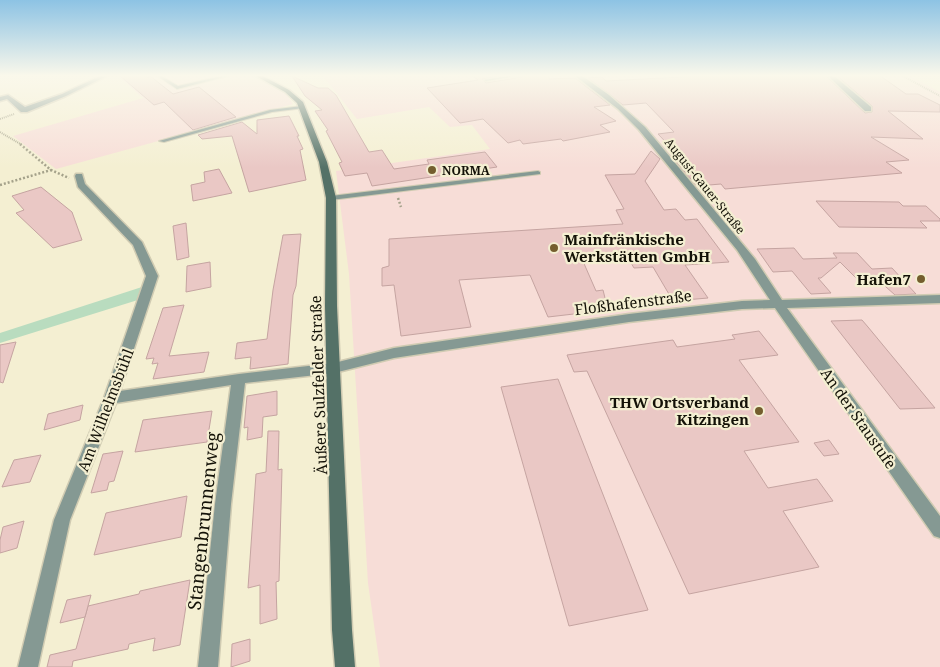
<svg xmlns="http://www.w3.org/2000/svg" width="940" height="667" font-family="'Noto Serif',serif">
<rect width="100%" height="100%" fill="#f4efd2"/>
<g fill="#f7ddd7">
<polygon points="117,75 251,75 285,92 293,104 56,169 13,136 143,98"/>
<polygon points="322,75 909,75 940,92 940,667 380,667 368,583 349,274 336,171 490,149 472,125 450,127 429,107 357,119"/>
</g>
<polygon fill="#b9dcbf" points="145,286 141,299 0,343 0,333"/>
<g fill="#eac8c5" stroke="#c5a4a1">
<polygon points="119,75 144,75 148,78 150,76 173,94 199,87 236,117 193,130 164,102 154,105"/>
<polygon points="471,75 504,75 482,79 486,83 522,77 524,75 549,75 549,79 575,78 610,105 594,107 616,121 600,125 610,132 563,141 561,139 523,144 520,140 508,143 483,119 460,123 427,88 478,80"/>
<polygon points="720,75 825,75 865,113 872,112 872,106 836,75 879,75 906,94 918,94 940,105 940,112 888,111 923,139 871,137 909,160 886,162 902,173 725,189 721,184 697,186 674,159 682,159 658,134 674,132 646,103 623,105 588,78 602,77 606,81"/>
<polygon points="292,76 318,88 328,88 336,95 369,152 382,150 394,169 429,164 427,160 485,152 497,167 372,186 367,173 345,176 339,163 342,162 326,131 328,130 315,111 322,110 305,96"/>
<polygon points="289,116 299,136 297,136 303,149 300,150 306,180 249,192 232,136 202,139 198,135 242,122 257,134 257,120"/>
<polygon points="651,151 660,159 645,181 664,210 676,209 685,220 697,219 729,262 685,265 708,298 673,301 653,267 634,268 627,256 582,259 596,291 603,290 608,310 548,317 530,275 459,280 471,327 401,336 394,285 382,286 382,268 389,266 389,239 623,224 616,210 624,209 605,175 635,174"/>
<polygon points="219,169 232,193 193,201 191,185 205,182 204,172"/>
<polygon points="41,187 72,212 82,240 53,248 16,213 24,210 12,196"/>
<polygon points="816,201 899,202 903,206 926,206 940,219 940,221 920,221 927,228 839,227"/>
<polygon points="186,223 189,257 177,260 173,226"/>
<polygon points="301,234 296,286 293,295 288,364 250,369 251,357 235,359 237,343 267,339 273,290 283,235"/>
<polygon points="794,248 803,259 837,258 833,253 857,253 872,269 892,268 916,294 895,295 877,279 856,278 840,262 821,278 818,278 831,293 811,294 792,271 773,272 757,249"/>
<polygon points="210,262 211,287 186,292 187,266"/>
<polygon points="184,305 169,356 209,352 204,372 153,379 158,363 152,364 154,358 146,359 163,308"/>
<polygon points="862,320 868,327 935,408 900,409 831,321"/>
<polygon points="759,331 778,355 739,360 799,442 744,451 768,488 817,479 833,501 783,511 819,567 689,594 587,371 574,372 567,355 673,340 677,347 735,339 732,335"/>
<polygon points="16,342 3,383 0,382 0,345"/>
<polygon points="558,379 648,610 569,626 501,387"/>
<polygon points="277,391 277,415 263,417 262,437 247,440 248,427 244,428 247,396"/>
<polygon points="83,405 80,420 44,430 48,414"/>
<polygon points="212,411 207,442 135,452 143,420"/>
<polygon points="268,431 279,431 278,470 282,469 279,581 276,582 277,619 260,624 260,585 248,588 256,474 266,472"/>
<polygon points="829,440 839,454 824,456 814,443"/>
<polygon points="123,451 114,481 109,482 107,490 91,493 103,454"/>
<polygon points="41,455 30,482 2,487 14,460"/>
<polygon points="187,496 181,537 94,555 106,513"/>
<polygon points="24,521 17,548 0,553 0,540 3,527"/>
<polygon points="190,580 180,645 153,651 155,638 129,644 128,649 73,661 72,667 47,667 50,655 76,649 88,606 139,594 140,591"/>
<polygon points="91,595 85,617 60,623 67,600"/>
<polygon points="250,639 250,661 231,667 232,644"/>
</g>
<g fill="none" stroke-linecap="round" stroke-linejoin="round">
<g stroke="#d0cbb2" stroke-width="2">
<g id="service">
<polygon points="156,75 160,75 178,86 226,75 232,75 177,89"/>
<polygon points="513,75 522,75 486,81 484,80"/>
<polygon points="302,106 304,107 304,108 272,112 164,142 159,141 270,110"/>
<polygon points="538,171 540,172 540,174 331,200 328,198 331,196"/>
</g>
</g>
<g stroke="#d0cbb2" stroke-width="3">
<g id="minor">
<polygon points="102,75 109,75 66,96 27,112 21,112 7,99 0,101 0,97 8,95 25,107 62,94"/>
<polygon points="574,75 581,75 609,95 645,127 755,259 782,300 940,295 940,303 787,308 940,516 940,538 934,536 775,308 742,309 629,322 394,358 334,373 245,383 231,504 218,667 198,667 215,504 231,385 116,403 70,520 38,667 18,667 54,520 104,398 146,276 133,245 78,187 75,176 76,174 82,174 85,184 142,242 158,276 120,391 239,374 334,363 394,348 629,314 742,301 770,300 737,250 639,130 618,109"/>
<polygon points="827,75 833,75 871,107 871,111 865,111"/>
</g>
</g>
<g stroke="#d0cbb2" stroke-width="3">
<polygon id="secondary" points="254,75 261,75 289,90 303,102 327,162 336,198 337,306 352,630 355,667 335,667 332,630 325,306 326,198 319,162 297,103 285,92"/>
</g>
<g stroke="#a4a18a" stroke-width="2" stroke-dasharray="1 1" stroke-linecap="butt">
<polyline points="901,75 940,96"/>
<polyline points="0,119 14,114"/>
<polyline points="0,132 22,145"/>
</g>
<g stroke="#a4a18a" stroke-width="2.5" stroke-dasharray="2 2" stroke-linecap="butt">
<polyline points="20,144 51,170 69,178"/>
<polyline points="0,185 51,170"/>
<polyline points="398,198 401,207"/>
</g>
<use href="#service" fill="#859993" fill-rule="evenodd"/>
<use href="#minor" fill="#859993" fill-rule="evenodd"/>
<use href="#secondary" fill="#547167" fill-rule="evenodd"/>
</g>
<linearGradient id="sky" x2="0" y2="1"><stop stop-color="#8dc3e4"/><stop offset="0.45" stop-color="#faf8eb"/><stop offset="1" stop-color="#faf8eb" stop-opacity="0"/></linearGradient>
<rect width="940" height="168" fill="url(#sky)"/>
<g fill="#745e2e" stroke="#f4efd2" stroke-width="2">
<circle cx="432" cy="170" r="5"/>
<circle cx="554" cy="248" r="5"/>
<circle cx="921" cy="279" r="5"/>
<circle cx="759" cy="411" r="5"/>
</g>
<g text-anchor="middle" dominant-baseline="central" stroke-width="4.5" stroke-linejoin="round" paint-order="stroke">
<g font-size="12" font-weight="bold" fill="#131107" stroke="#f4efd2" text-anchor="start">
<text x="442" y="170">NORMA</text>
</g>
<g font-size="12" fill="#131107" stroke="#f4efd2">
<text transform="translate(705 186) rotate(51)">August-Gauer-Straße</text>
</g>
<g font-size="15" font-weight="bold" fill="#131107" stroke="#f4efd2" text-anchor="end">
<text x="564" y="239" text-anchor="start">Mainfränkische<tspan x="564" dy="17">Werkstätten GmbH</tspan></text>
<text x="911" y="279">Hafen7</text>
<text x="749" y="402">THW Ortsverband<tspan x="749" dy="17">Kitzingen</tspan></text>
</g>
<g font-size="15" fill="#131107" stroke="#f4efd2">
<text transform="translate(633 302) rotate(-7)">Floßhafenstraße</text>
<text transform="translate(318 385) rotate(-92)">Äußere Sulzfelder Straße</text>
<text transform="translate(105 410) rotate(-69)">Am Wilhelmsbühl</text>
<text transform="translate(859 418) rotate(55)">An der Staustufe</text>
</g>
<g font-size="18" fill="#131107" stroke="#f4efd2">
<text transform="translate(203 521) rotate(-84)">Stangenbrunnenweg</text>
</g>
</g>
</svg>
